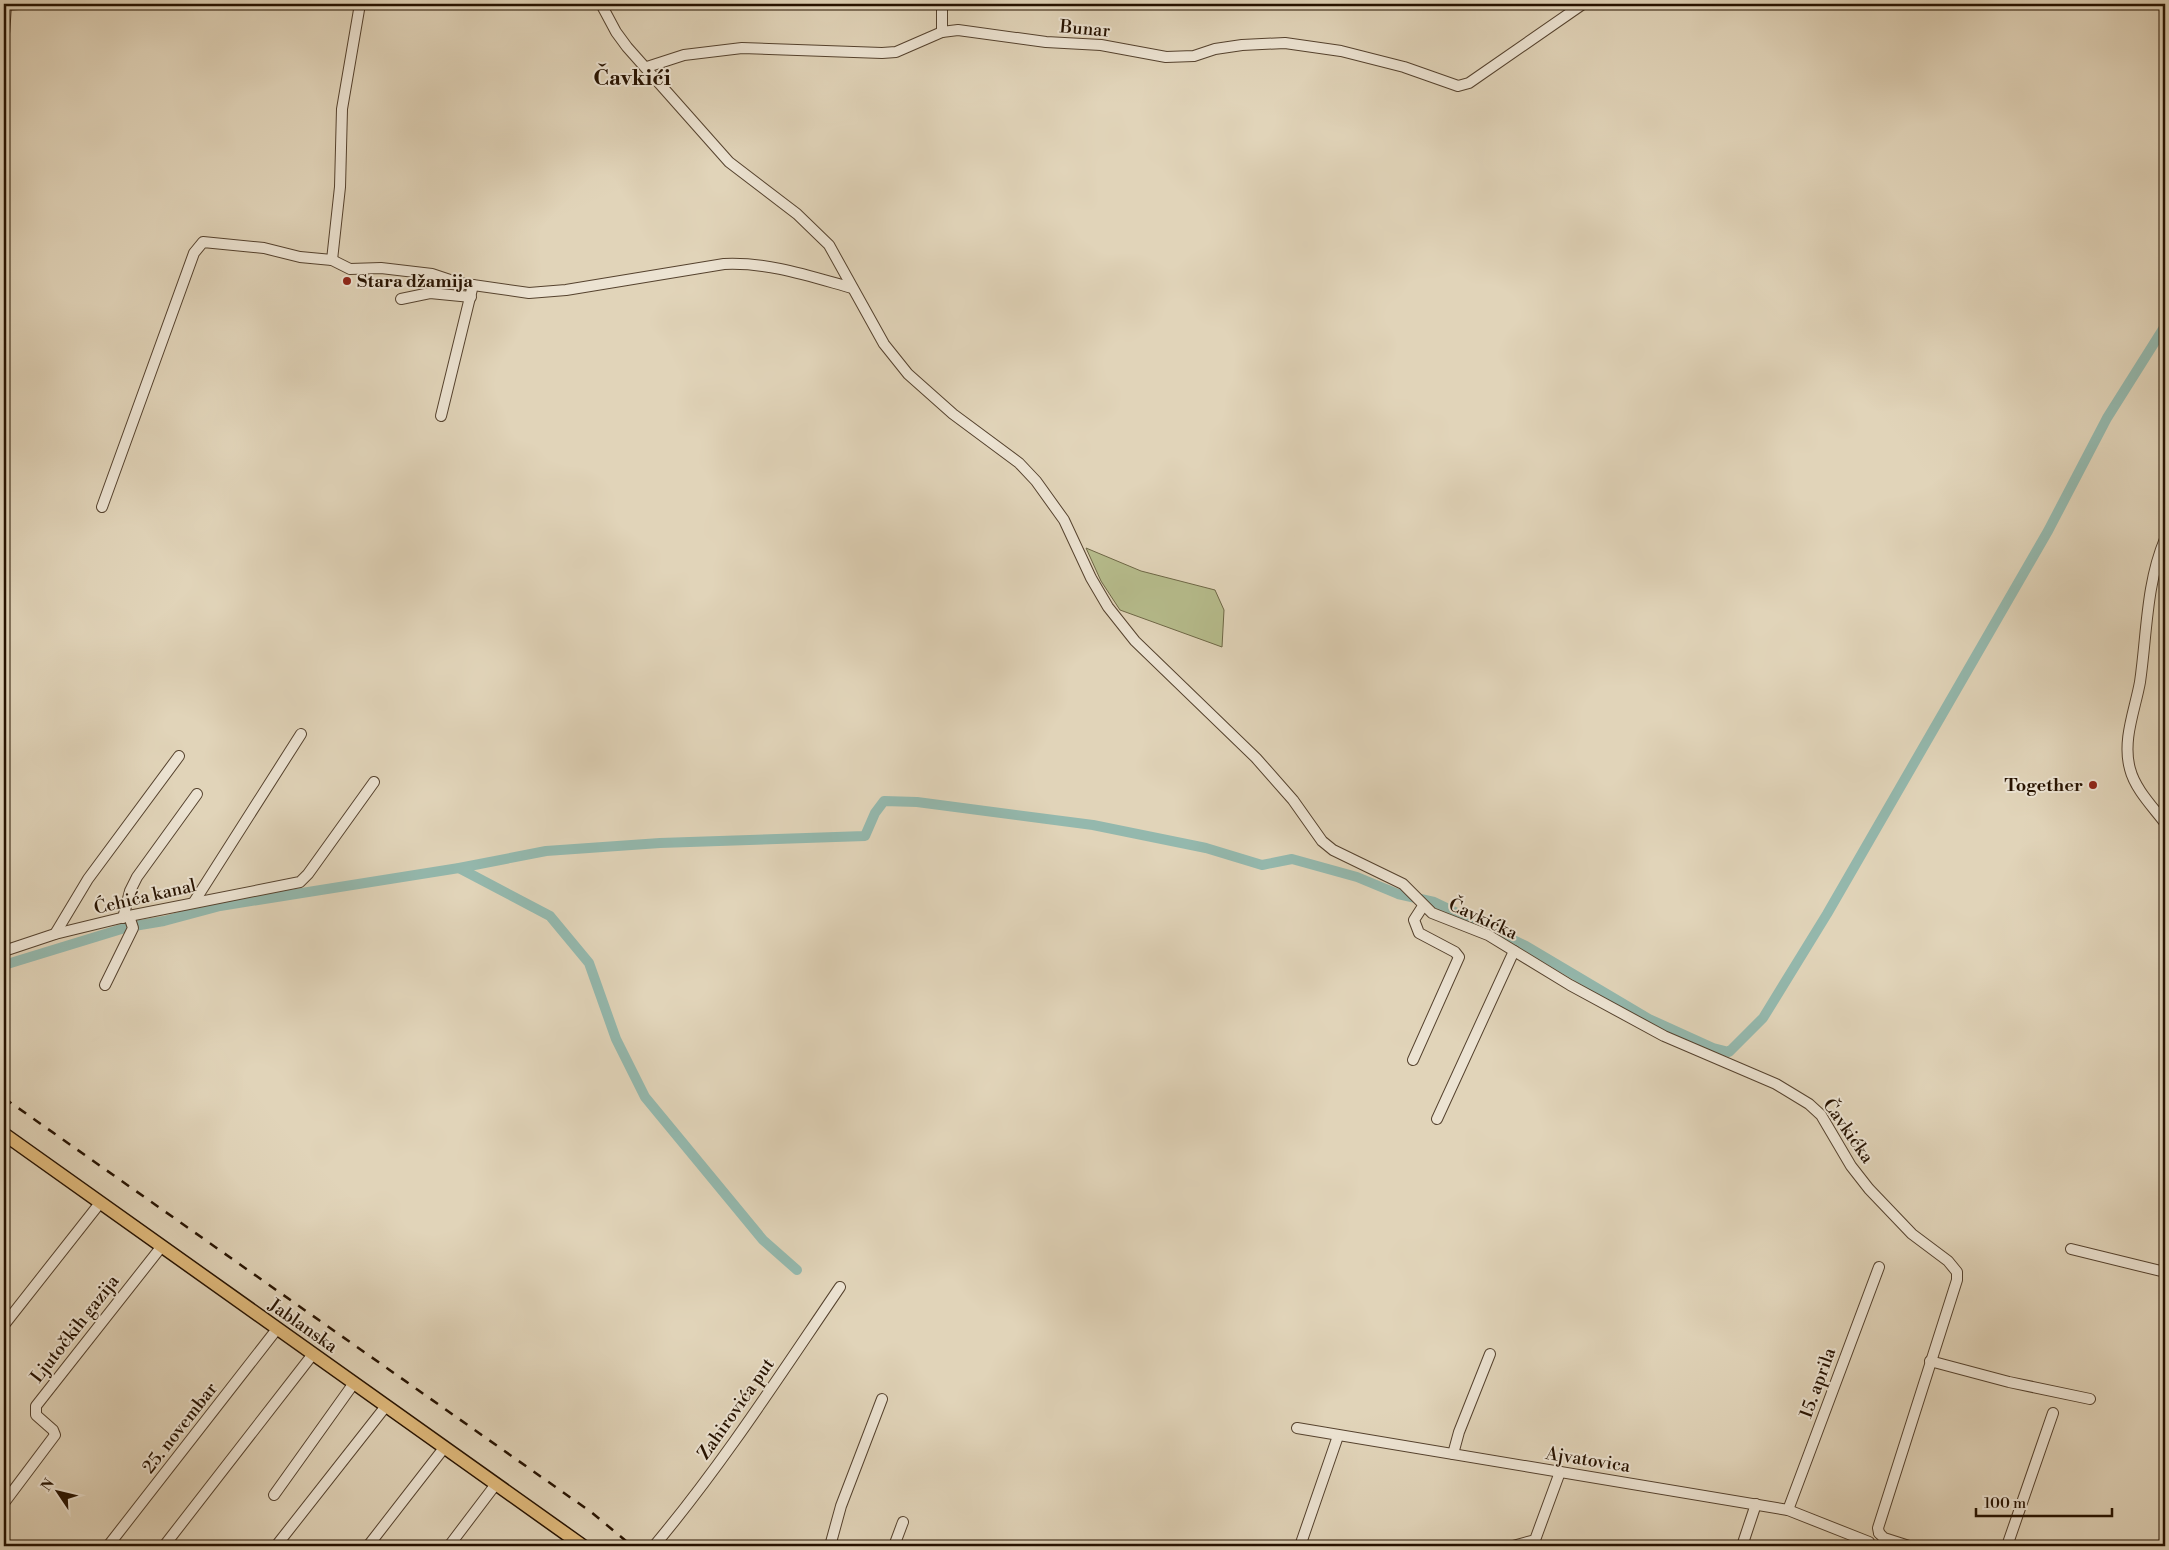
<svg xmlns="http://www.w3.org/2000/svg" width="2169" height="1550" font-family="'Libre Bodoni',serif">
<rect width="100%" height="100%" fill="#e1d4b9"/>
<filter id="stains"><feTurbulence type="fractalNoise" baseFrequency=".004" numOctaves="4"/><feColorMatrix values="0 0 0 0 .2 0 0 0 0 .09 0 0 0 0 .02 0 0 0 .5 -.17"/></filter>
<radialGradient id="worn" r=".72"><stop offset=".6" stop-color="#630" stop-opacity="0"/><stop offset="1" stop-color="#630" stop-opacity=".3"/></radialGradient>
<polygon fill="#b6bc8c" stroke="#6e6746" points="1086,548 1141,571 1215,590 1224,610 1222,647 1120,610 1101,581"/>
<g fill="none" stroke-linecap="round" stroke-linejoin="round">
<g stroke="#94b8ad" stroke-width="10">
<polyline points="459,868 550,916 589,963 616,1039 645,1097 763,1240 797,1270"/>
<polyline points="4,965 128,927 164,921 220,906 459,868 546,851 660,843 865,836 875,813 884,801 917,802 1093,825 1206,848 1262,865 1292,859 1357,877 1398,894 1434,902 1526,946 1649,1019 1713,1048 1729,1052 1763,1018 1827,914 2048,531 2107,418 2165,326"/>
</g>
<g stroke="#55422e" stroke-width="12">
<g id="minor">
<polyline points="601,4 616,32 627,47 729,162 797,214 829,245 884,344 908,374 953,414 1019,463 1036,481 1064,520 1091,578 1108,607 1135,641 1256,758 1293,800 1322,841 1333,850 1403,884 1432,913 1488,935 1570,985 1664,1036 1776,1084 1809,1104 1821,1115 1851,1166 1869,1189 1912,1234 1948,1261 1957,1272 1957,1280 1878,1528 1879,1533"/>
<polyline points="942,4 942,32"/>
<polyline points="4,5 18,4"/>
<polyline points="4,34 6,5"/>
<polyline points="647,67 684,55 742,48 882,53 896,52 942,32 958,30 1046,42 1101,45 1166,57 1194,56 1215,49 1242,45 1285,43 1341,51 1404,67 1458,86 1469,83 1583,4"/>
<polyline points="332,260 340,187 342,109 360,4"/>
<polyline points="401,299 430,293 471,297"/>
<polyline points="441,416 473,285"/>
<path d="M102,507L194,253L203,242L264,248L300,257L332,260L350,269L381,268L432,274L459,283L529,293L566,290L724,264C769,262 809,276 852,288"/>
<path d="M2165,539C2146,584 2147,634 2140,682C2135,710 2122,740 2130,769C2135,789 2153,807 2165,823"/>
<polyline points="194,902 301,734"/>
<polyline points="123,918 130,891 137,877 197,794"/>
<polyline points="55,934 88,879 179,756"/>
<polyline points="4,951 55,934 129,916 300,882 308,874 374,782"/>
<polyline points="105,985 133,928 129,916"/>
<polyline points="1413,1060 1459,957 1455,952 1419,933 1414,920 1423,906"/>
<polyline points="1437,1119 1514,951"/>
<polyline points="2071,1249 2165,1272"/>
<polyline points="4,1325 100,1203"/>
<polyline points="1930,1361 2009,1382 2090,1399"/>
<polyline points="1297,1428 1788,1510 1869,1542"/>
<polyline points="1453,1454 1459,1432 1490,1354"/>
<polyline points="274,1495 354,1383"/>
<polyline points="4,1503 55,1435 53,1430 36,1415 36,1406 162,1246"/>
<polyline points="1788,1510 1879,1267"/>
<polyline points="1879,1533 1884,1538 1909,1546"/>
<polyline points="108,1546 277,1329"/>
<polyline points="164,1546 313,1354"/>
<polyline points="276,1546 386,1406"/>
<polyline points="368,1546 444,1448"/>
<polyline points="449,1546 496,1484"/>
<path d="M654,1546C722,1465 780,1375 840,1287"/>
<polyline points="830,1546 841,1506 882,1399"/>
<polyline points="894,1546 903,1522"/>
<polyline points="1300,1546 1338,1436"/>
<polyline points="1513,1546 1535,1540 1560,1472"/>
<polyline points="1742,1546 1756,1504"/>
<polyline points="2007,1546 2053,1413"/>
</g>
</g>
<g stroke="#261200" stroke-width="15">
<polyline id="major" points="4,1134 583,1546"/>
</g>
<use href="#minor" stroke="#ece3d2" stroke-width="10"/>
<use href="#major" stroke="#e0ba7c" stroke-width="12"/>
<polyline stroke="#261200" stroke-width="2.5" stroke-dasharray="9 9" stroke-linecap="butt" points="4,1098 591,1512 632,1546"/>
</g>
<g fill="#8f2418" stroke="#ece3d2" stroke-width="2">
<circle cx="347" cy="281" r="5"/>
<circle cx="2093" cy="785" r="5"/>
</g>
<g text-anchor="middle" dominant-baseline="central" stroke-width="4" stroke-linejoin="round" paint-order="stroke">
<g font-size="18" fill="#261200" stroke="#ece3d2">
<text transform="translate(1085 29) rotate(5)">Bunar</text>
<text transform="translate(145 897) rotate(-13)">Ćehića kanal</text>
<text transform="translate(1483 919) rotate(25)">Čavkićka</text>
<text transform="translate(1848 1131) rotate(55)">Čavkićka</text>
<text transform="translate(303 1326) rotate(35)">Jablanska</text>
<text transform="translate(75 1329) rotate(-52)">Ljutočkih gazija</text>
<text transform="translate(1818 1383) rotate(-70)">15. aprila</text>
<text transform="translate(736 1409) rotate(-55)">Zahirovića put</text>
<text transform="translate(180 1428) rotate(-52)">25. novembar</text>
<text transform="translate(1588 1460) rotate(9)">Ajvatovica</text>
</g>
<g font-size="18" font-weight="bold" fill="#261200" stroke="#ece3d2" text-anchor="start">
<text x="357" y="281">Stara džamija</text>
<text x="2083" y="785" text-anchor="end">Together</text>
</g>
<g font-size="22" font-weight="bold" fill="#261200" stroke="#ece3d2">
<text x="632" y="78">Čavkići</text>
</g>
</g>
<rect width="2169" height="1550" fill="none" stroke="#e1d4b9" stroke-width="20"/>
<rect x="5" y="5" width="2159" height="1540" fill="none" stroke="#261200" stroke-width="2.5"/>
<rect x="10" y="10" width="2149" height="1530" fill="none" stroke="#261200"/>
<g transform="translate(58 1492) rotate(305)" stroke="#ece3d2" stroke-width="4" paint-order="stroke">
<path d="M0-4L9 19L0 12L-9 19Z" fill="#261200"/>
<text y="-8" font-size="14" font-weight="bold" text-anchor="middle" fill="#261200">N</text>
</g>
<path d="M1976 1508v8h136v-8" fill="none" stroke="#261200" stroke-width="2.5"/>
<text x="1984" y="1508" font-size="15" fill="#261200" stroke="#ece3d2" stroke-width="4" paint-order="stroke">100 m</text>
<rect width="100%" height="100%" filter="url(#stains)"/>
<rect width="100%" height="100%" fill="url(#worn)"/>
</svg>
